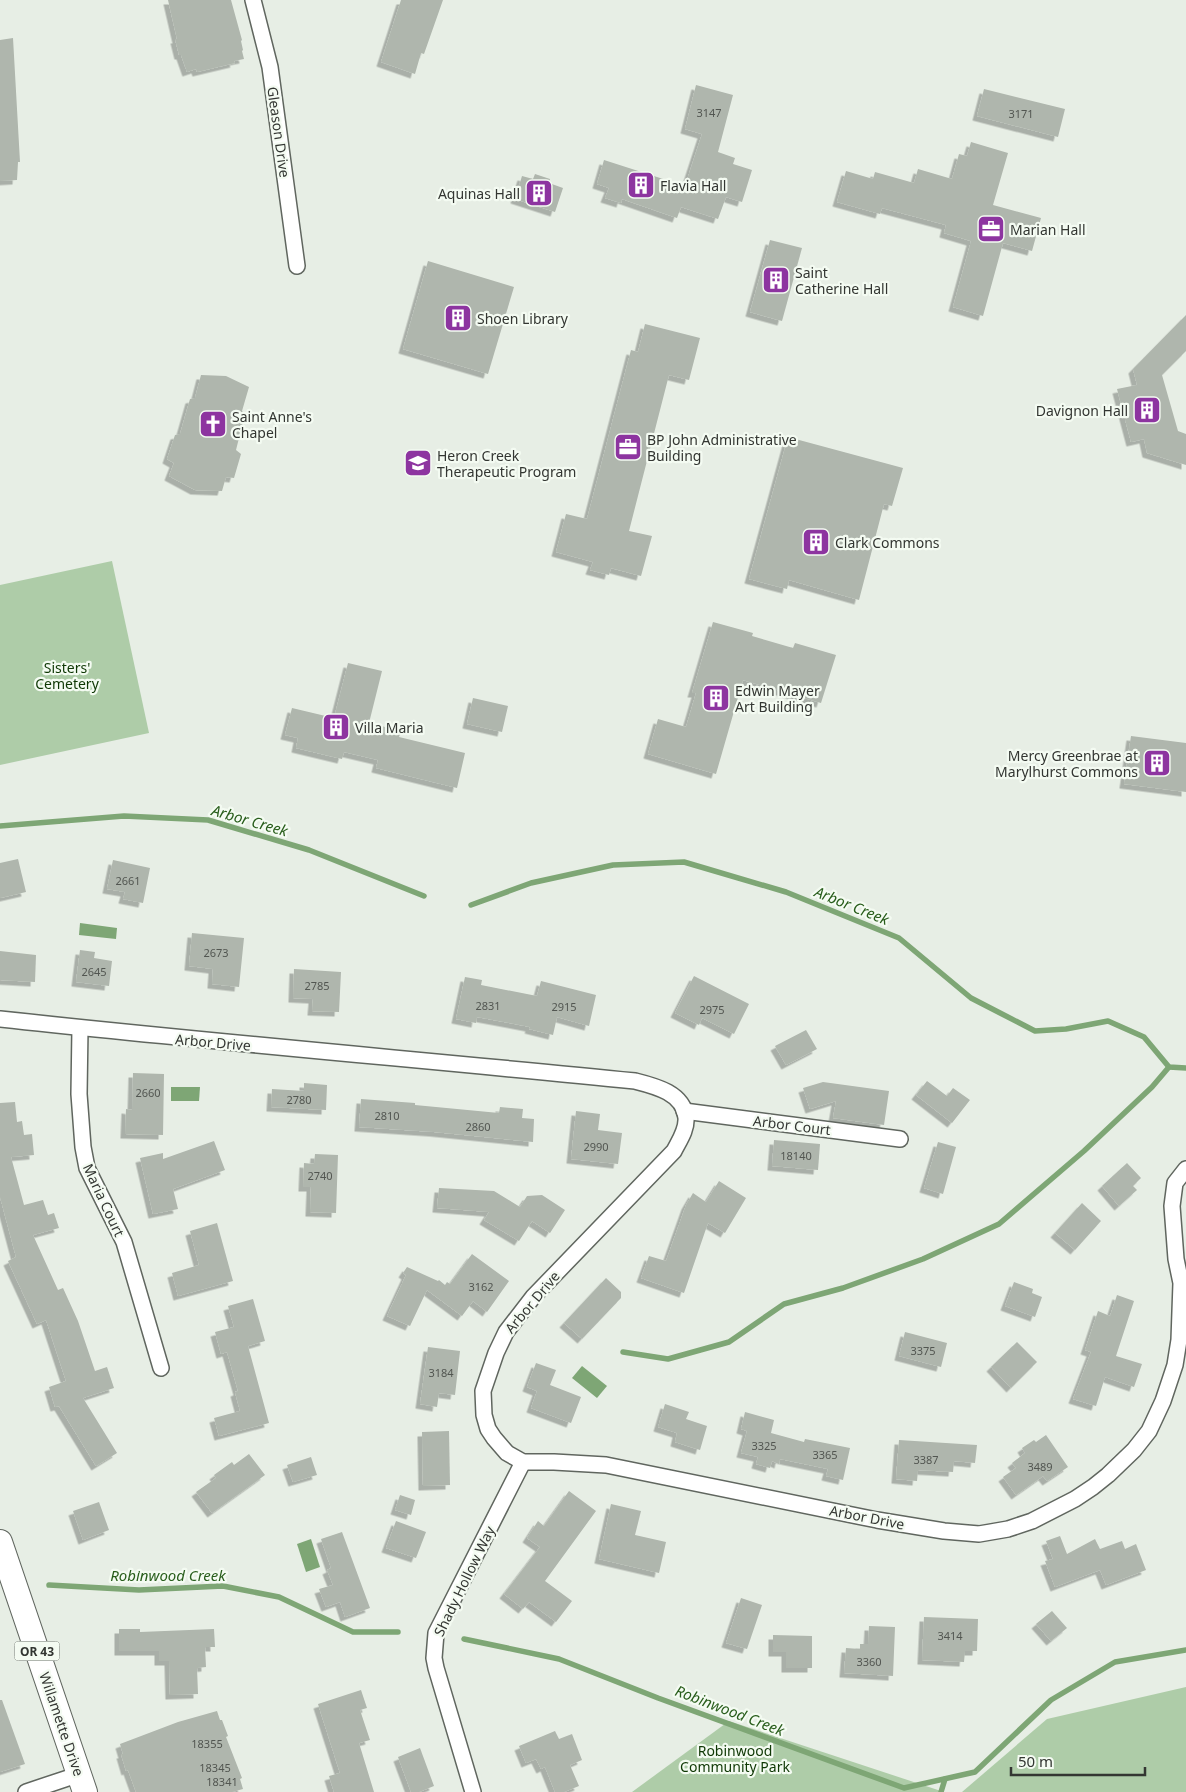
<svg xmlns="http://www.w3.org/2000/svg" width="1186" height="1792" font-family="'Noto Sans',sans-serif">
<defs>
<filter id="shadow"><feDropShadow dx="-4.5" dy="4.5" stdDeviation="0" flood-color="#0004"/></filter>
</defs>
<rect width="100%" height="100%" fill="#e7eee5"/>
<g fill="#aecca8">
<polygon points="112,561 149,733 0,765 0,585"/>
<polygon points="1186,1687 1186,1792 962,1792 1047,1719"/>
<polygon points="729,1721 944,1792 632,1792"/>
</g>
<g fill="#7ea675">
<polygon points="80,923 117,928 116,939 79,935"/>
<polygon points="171,1087 200,1087 199,1101 171,1101"/>
<polygon points="582,1366 607,1386 597,1398 572,1378"/>
<polygon points="311,1539 320,1567 306,1572 297,1544"/>
</g>
<g fill="none" stroke-linecap="round" stroke-linejoin="round">
<g stroke="#7ea675" stroke-width="5.5">
<polyline points="0,826 124,816 208,820 309,850 424,896"/>
<polyline points="471,905 531,883 613,865 684,862 786,892 899,938 971,998 1035,1031 1066,1029 1108,1021 1144,1037 1169,1067 1186,1068"/>
<polyline points="623,1352 668,1359 729,1342 784,1304 843,1288 923,1259 999,1224 1084,1151 1152,1087 1169,1067"/>
<polyline points="49,1585 139,1590 223,1586 279,1597 353,1632 398,1632"/>
<polyline points="464,1639 559,1659 658,1698 904,1788 975,1772 1051,1700 1115,1662 1186,1650"/>
<polyline points="941,1792 945,1779"/>
</g>
</g>
<g fill="#afb6ad" filter="url(#shadow)">
<polygon points="168,0 231,0 242,40 241,41 243,50 242,51 244,59 234,61 235,63 197,72 196,69 187,72 181,55 179,55 175,39 177,39"/>
<polygon points="401,0 443,0 424,54 421,53 415,74 381,62"/>
<polygon points="13,38 20,162 18,162 17,180 0,181 0,40"/>
<polygon points="696,85 733,95 718,152 735,158 733,164 752,170 742,202 726,197 718,219 681,207 677,218 622,199 621,203 605,198 609,188 597,184 604,160 685,186 702,134 685,129"/>
<polygon points="984,89 1065,109 1058,137 977,116"/>
<polygon points="971,142 1008,153 993,205 1041,218 1032,251 1003,243 983,316 953,307 971,241 944,233 946,225 882,208 880,214 837,202 846,171 873,179 875,172 914,183 918,169 952,179 959,154 967,156"/>
<polygon points="535,174 550,179 549,183 563,188 555,212 515,199 522,176 533,179"/>
<polygon points="770,240 802,248 782,321 750,312"/>
<polygon points="428,261 514,287 488,374 403,349"/>
<polygon points="1186,315 1186,351 1162,375 1178,431 1186,434 1186,465 1147,453 1144,439 1131,442 1117,389 1137,385 1133,369"/>
<polygon points="645,324 700,338 689,380 669,375 629,531 652,536 641,576 611,568 609,575 590,570 593,562 556,552 566,514 587,519 631,350 638,352"/>
<polygon points="201,375 226,376 249,387 242,411 245,414 236,450 241,454 234,478 226,477 222,491 195,490 169,476 174,463 167,459 175,435 180,434 190,399 195,398"/>
<polygon points="788,437 903,468 892,506 884,504 859,600 789,580 787,589 749,579"/>
<polygon points="713,622 753,633 752,636 793,648 795,643 836,655 821,703 743,680 716,774 648,754 658,719 686,727 696,693 692,693"/>
<polygon points="348,663 382,671 369,723 401,731 399,737 465,753 457,788 376,768 378,760 344,752 342,759 296,748 298,738 285,735 292,708 334,718"/>
<polygon points="473,698 508,706 502,732 467,724"/>
<polygon points="1131,736 1186,743 1186,792 1124,784"/>
<polygon points="18,859 26,892 0,898 0,863"/>
<polygon points="113,860 150,868 143,903 123,899 125,892 107,889"/>
<polygon points="192,933 244,938 239,987 212,984 213,969 189,966"/>
<polygon points="80,950 95,952 94,958 112,961 109,986 76,982"/>
<polygon points="0,951 36,955 35,982 0,980"/>
<polygon points="294,969 341,972 339,1012 312,1011 313,999 293,998"/>
<polygon points="694,976 749,1004 734,1034 702,1018 699,1025 675,1013"/>
<polygon points="465,977 482,980 481,985 537,996 541,981 596,995 589,1026 557,1017 553,1035 529,1029 530,1027 477,1017 476,1023 456,1019"/>
<polygon points="806,1030 817,1049 786,1065 775,1046"/>
<polygon points="133,1073 164,1074 163,1135 125,1134 126,1109 132,1110"/>
<polygon points="927,1081 947,1096 953,1088 970,1100 952,1123 916,1095"/>
<polygon points="823,1082 889,1091 884,1125 833,1118 836,1101 810,1109 803,1088"/>
<polygon points="304,1083 327,1085 326,1110 271,1107 272,1089 304,1091"/>
<polygon points="361,1099 415,1103 415,1105 499,1113 500,1107 523,1109 522,1118 534,1119 533,1142 434,1132 359,1127"/>
<polygon points="15,1102 17,1122 22,1121 24,1135 32,1134 34,1155 11,1157 24,1205 43,1200 48,1215 54,1213 59,1228 33,1235 58,1290 63,1288 78,1321 95,1371 107,1367 114,1388 83,1398 117,1453 96,1466 59,1406 55,1407 49,1387 66,1381 46,1320 37,1324 8,1261 16,1257 0,1197 0,1103"/>
<polygon points="576,1111 600,1114 598,1130 622,1133 618,1164 571,1159"/>
<polygon points="774,1140 820,1144 818,1170 772,1166"/>
<polygon points="214,1141 225,1170 173,1189 178,1209 153,1214 140,1158 163,1153 163,1159"/>
<polygon points="938,1142 956,1147 943,1194 924,1188"/>
<polygon points="315,1154 338,1155 336,1213 310,1212 311,1187 303,1187 304,1163 314,1164"/>
<polygon points="1127,1163 1141,1178 1133,1186 1137,1190 1119,1206 1102,1186"/>
<polygon points="719,1181 746,1198 725,1233 708,1223 684,1293 641,1278 649,1256 666,1261 686,1205 693,1193 706,1202"/>
<polygon points="439,1188 494,1191 520,1207 527,1196 542,1195 565,1210 550,1233 532,1221 519,1241 484,1220 489,1212 437,1208"/>
<polygon points="1082,1203 1101,1221 1075,1250 1055,1233"/>
<polygon points="217,1223 233,1281 178,1296 172,1273 199,1265 190,1231"/>
<polygon points="472,1254 509,1281 487,1312 473,1301 462,1316 427,1290 410,1326 387,1316 406,1275 403,1273 407,1267 438,1281 439,1280 445,1285 447,1282 450,1284"/>
<polygon points="606,1278 621,1292 621,1298 582,1339 564,1323"/>
<polygon points="1014,1282 1033,1289 1032,1293 1042,1297 1035,1317 1005,1306"/>
<polygon points="1117,1295 1134,1301 1116,1356 1142,1364 1134,1387 1105,1377 1096,1406 1073,1399 1091,1352 1085,1350 1098,1311 1110,1316"/>
<polygon points="253,1299 265,1341 248,1346 269,1423 219,1436 214,1418 240,1411 235,1392 238,1391 227,1352 221,1354 215,1332 234,1327 228,1306"/>
<polygon points="905,1332 947,1343 941,1367 899,1356"/>
<polygon points="1017,1342 1037,1362 1011,1388 991,1367"/>
<polygon points="428,1347 460,1351 455,1395 439,1393 437,1407 420,1404"/>
<polygon points="536,1363 556,1370 550,1385 581,1397 571,1423 531,1408 537,1391 527,1387"/>
<polygon points="665,1404 689,1412 686,1419 707,1426 700,1450 675,1442 677,1433 658,1427"/>
<polygon points="745,1412 774,1420 771,1433 804,1442 805,1439 850,1448 843,1480 826,1476 828,1469 780,1459 779,1464 772,1461 770,1468 756,1464 758,1457 741,1453 747,1431 741,1429"/>
<polygon points="449,1431 450,1485 423,1486 422,1432"/>
<polygon points="1046,1435 1068,1467 1047,1481 1043,1476 1016,1495 1003,1477 1016,1468 1012,1463 1025,1453 1022,1448 1034,1440 1036,1442"/>
<polygon points="899,1440 977,1445 975,1463 954,1461 953,1472 918,1470 917,1481 896,1479"/>
<polygon points="249,1454 265,1475 212,1513 196,1492 216,1478 214,1475 232,1462 234,1465"/>
<polygon points="311,1457 317,1475 293,1482 287,1465"/>
<polygon points="569,1491 596,1511 545,1581 572,1601 556,1622 529,1602 523,1609 504,1594 540,1547 527,1538 538,1521 544,1526"/>
<polygon points="400,1495 415,1500 411,1515 395,1510"/>
<polygon points="99,1502 109,1530 83,1540 73,1511"/>
<polygon points="611,1504 641,1511 635,1535 666,1542 659,1573 599,1559"/>
<polygon points="396,1521 426,1532 416,1558 386,1548"/>
<polygon points="342,1532 370,1608 345,1617 340,1602 326,1607 319,1589 333,1585 327,1570 331,1568 321,1539"/>
<polygon points="1060,1536 1067,1554 1095,1539 1100,1549 1122,1541 1125,1549 1136,1544 1146,1570 1106,1585 1100,1570 1055,1587 1045,1561 1053,1559 1046,1541"/>
<polygon points="741,1598 762,1605 747,1649 726,1643"/>
<polygon points="1052,1611 1067,1628 1051,1641 1036,1624"/>
<polygon points="924,1617 978,1619 977,1651 965,1651 964,1662 922,1660"/>
<polygon points="869,1626 895,1627 893,1676 844,1673 846,1648 860,1649 860,1644 868,1644"/>
<polygon points="119,1629 140,1629 140,1632 214,1629 215,1647 205,1647 206,1667 197,1668 198,1694 170,1695 169,1661 159,1661 159,1651 119,1651"/>
<polygon points="773,1635 812,1636 812,1668 786,1668 786,1652 773,1652"/>
<polygon points="361,1690 367,1708 360,1710 370,1740 359,1743 374,1792 334,1792 329,1776 340,1773 318,1704"/>
<polygon points="0,1700 2,1700 25,1764 0,1772"/>
<polygon points="217,1711 220,1720 222,1720 228,1736 226,1737 242,1778 240,1779 243,1789 232,1792 136,1792 128,1770 126,1771 121,1754 123,1754 120,1744 178,1722"/>
<polygon points="555,1731 559,1739 572,1734 582,1760 570,1765 579,1786 564,1792 555,1792 545,1767 541,1769 536,1759 526,1763 519,1746"/>
<polygon points="420,1748 434,1786 419,1792 411,1792 398,1757"/>
</g>
<g fill="none" stroke-linecap="round" stroke-linejoin="round">
<g stroke="#60665f" stroke-width="18">
<g id="minor">
<polyline points="253,0 270,67 297,266"/>
<path d="M0,1019C211,1042 424,1060 635,1081C655,1086 684,1093 686,1118C687,1130 679,1141 674,1151L533,1297L506,1332L496,1353L483,1391L484,1415L488,1429L494,1438L507,1453L523,1462H554L606,1465L877,1520L944,1531L979,1534L1008,1529L1032,1521L1075,1499L1093,1487L1108,1475L1134,1450L1149,1431L1163,1401L1175,1365L1179,1340L1181,1283L1176,1259L1172,1206L1175,1183L1186,1169"/>
<polyline points="80,1028 79,1094 83,1147 87,1168 124,1242 161,1368"/>
<polyline points="684,1111 900,1139"/>
<polyline points="26,1792 80,1774"/>
<polyline points="473,1792 436,1668 434,1658 436,1633 523,1462"/>
</g>
</g>
<g stroke="#60665f" stroke-width="26">
<polyline id="primary" points="0,1542 85,1792"/>
</g>
<use href="#minor" stroke="#fff" stroke-width="15"/>
<use href="#primary" stroke="#fff" stroke-width="24"/>
</g>
<defs>
<g id="building-square" transform="scale(1.4375)"><rect x="-9" y="-9" width="18" height="18" rx="4" fill="#8d34a0" stroke="#f4fbf2"/><path d="M-4-6H4V6H1V3H-1V6H-4ZM-2.5-4.3h1.7v1.8h-1.7ZM.8-4.3h1.7v1.8H.8ZM-2.5-1h1.7V.8h-1.7ZM.8-1h1.7V.8H.8Z" fill="#fff"/></g>
<g id="office-square" transform="scale(1.4375)"><rect x="-9" y="-9" width="18" height="18" rx="4" fill="#8d34a0" stroke="#f4fbf2"/><path d="M-6-3h4V-5.5h4V-3h4V5H-6ZM-1-4.5V-3h2v-1.5ZM-6 0V1H6V0Z" fill="#fff"/></g>
<g id="church-square" transform="scale(1.4375)"><rect x="-9" y="-9" width="18" height="18" rx="4" fill="#8d34a0" stroke="#f4fbf2"/><path d="M-1.2-6h2.4v3.5h3.3v2.4h-3.3V6h-2.4V-.1h-3.3v-2.4h3.3Z" fill="#fff"/></g>
<g id="school-square" transform="scale(1.4375)"><rect x="-9" y="-9" width="18" height="18" rx="4" fill="#8d34a0" stroke="#f4fbf2"/><path d="M0-5L7-2L0 1L-7-2ZM-4 1L0 2.5L4 1V4Q0 6-4 4Z" fill="#fff"/></g>
</defs>
<g fill-rule="evenodd">
<use href="#building-square" x="641" y="185"/>
<use href="#building-square" x="539" y="193"/>
<use href="#office-square" x="991" y="229"/>
<use href="#building-square" x="776" y="280"/>
<use href="#building-square" x="458" y="318"/>
<use href="#building-square" x="1147" y="410"/>
<use href="#church-square" x="213" y="424"/>
<use href="#office-square" x="628" y="447"/>
<use href="#school-square" x="418" y="463"/>
<use href="#building-square" x="816" y="542"/>
<use href="#building-square" x="716" y="698"/>
<use href="#building-square" x="336" y="727"/>
<use href="#building-square" x="1157" y="763"/>
</g>
<g text-anchor="middle" dominant-baseline="central" stroke-width="4.5" stroke-linejoin="round" paint-order="stroke">
<g font-size="11" fill="#525651">
<text x="709" y="112">3147</text>
<text x="1021" y="113">3171</text>
<text x="128" y="880">2661</text>
<text x="216" y="952">2673</text>
<text x="94" y="971">2645</text>
<text x="317" y="985">2785</text>
<text x="488" y="1005">2831</text>
<text x="564" y="1006">2915</text>
<text x="712" y="1009">2975</text>
<text x="148" y="1092">2660</text>
<text x="299" y="1099">2780</text>
<text x="387" y="1115">2810</text>
<text x="478" y="1126">2860</text>
<text x="596" y="1146">2990</text>
<text x="796" y="1155">18140</text>
<text x="320" y="1175">2740</text>
<text x="481" y="1286">3162</text>
<text x="923" y="1350">3375</text>
<text x="441" y="1372">3184</text>
<text x="764" y="1445">3325</text>
<text x="825" y="1454">3365</text>
<text x="926" y="1459">3387</text>
<text x="1040" y="1466">3489</text>
<text x="950" y="1635">3414</text>
<text x="869" y="1661">3360</text>
<text x="207" y="1743">18355</text>
<text x="215" y="1767">18345</text>
<text x="222" y="1781">18341</text>
</g>
<rect fill="#f4fbf2" stroke="#6d716c" stroke-width="1" x="14.5" y="1641.5" width="45" height="19" rx="4"/>
<g font-size="12" font-weight="bold" fill="#333632">
<text x="37" y="1651">OR 43</text>
</g>
<g font-size="14" fill="#333632" stroke="#f4fbf2">
<text transform="translate(279 132) rotate(82)">Gleason Drive</text>
<text transform="translate(213 1042) rotate(5)">Arbor Drive</text>
<text transform="translate(792 1125) rotate(7)">Arbor Court</text>
<text transform="translate(104 1200) rotate(65)">Maria Court</text>
<text transform="translate(532 1302) rotate(-50)">Arbor Drive</text>
<text transform="translate(867 1517) rotate(11)">Arbor Drive</text>
<text transform="translate(464 1581) rotate(-64)">Shady Hollow Way</text>
<text transform="translate(62 1724) rotate(71)">Willamette Drive</text>
</g>
<g font-size="14" fill="#333632" stroke="#f4fbf2" text-anchor="start">
<text x="660" y="185">Flavia Hall</text>
<text x="520" y="193" text-anchor="end">Aquinas Hall</text>
<text x="1010" y="229">Marian Hall</text>
<text x="795" y="272">Saint<tspan x="795" dy="16">Catherine Hall</tspan></text>
<text x="477" y="318">Shoen Library</text>
<text x="1128" y="410" text-anchor="end">Davignon Hall</text>
<text x="232" y="416">Saint Anne's<tspan x="232" dy="16">Chapel</tspan></text>
<text x="647" y="439">BP John Administrative<tspan x="647" dy="16">Building</tspan></text>
<text x="437" y="455">Heron Creek<tspan x="437" dy="16">Therapeutic Program</tspan></text>
<text x="835" y="542">Clark Commons</text>
<text x="735" y="690">Edwin Mayer<tspan x="735" dy="16">Art Building</tspan></text>
<text x="355" y="727">Villa Maria</text>
<text x="1138" y="755" text-anchor="end">Mercy Greenbrae at<tspan x="1138" dy="16">Marylhurst Commons</tspan></text>
</g>
<g font-size="14" fill="#0e3704" stroke="#f4fbf2">
<text x="67" y="667">Sisters'<tspan x="67" dy="16">Cemetery</tspan></text>
<text x="735" y="1750">Robinwood<tspan x="735" dy="16">Community Park</tspan></text>
</g>
<g font-size="15" font-style="italic" fill="#285d1b" stroke="#f4fbf2">
<text transform="translate(250 820) rotate(16)">Arbor Creek</text>
<text transform="translate(852 905) rotate(22)">Arbor Creek</text>
<text x="168" y="1575">Robinwood Creek</text>
<text transform="translate(730 1710) rotate(21)">Robinwood Creek</text>
</g>
</g>
<path d="M1011 1767v8h134v-8" fill="none" stroke="#333632" stroke-width="2.5"/>
<text x="1018" y="1767" font-size="15" fill="#333632" stroke="#f4fbf2" stroke-width="4" paint-order="stroke">50 m</text>
</svg>
